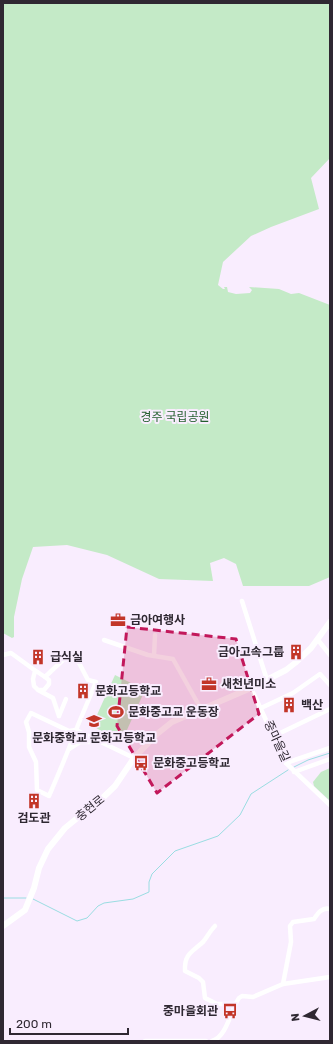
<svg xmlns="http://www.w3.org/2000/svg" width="333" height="1044" font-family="Rubik,'Noto Sans KR',sans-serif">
<rect width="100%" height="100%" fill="#f9edfe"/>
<g fill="#c4eac7">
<polygon points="3,3 330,3 330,158 311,178 319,209 271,227 251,236 223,262 218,285 223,289 225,289 224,287 227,287 228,292 236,294 250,293 252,290 249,287 279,289 291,294 299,293 330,305 330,577 309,586 243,586 236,564 224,558 210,563 213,581 159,579 107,555 67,545 33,547 22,579 14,617 14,637 12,638 3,633"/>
<polygon points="115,675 145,690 122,741 92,726"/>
<polygon points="330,768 330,801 314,786 313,782 321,772"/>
</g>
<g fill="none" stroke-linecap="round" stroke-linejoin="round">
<g stroke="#9adde2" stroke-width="1">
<polyline points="294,767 308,760 330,753"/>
<polyline points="3,898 26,898"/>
<polyline points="33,899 77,921 87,918 98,906 104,903 133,899 149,892 149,882 152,874 175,851 218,836 240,815 251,794 288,770"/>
</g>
<g stroke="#fff" stroke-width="4.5">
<polyline points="242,601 267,680"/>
<polyline points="104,640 148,655 173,659 201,709"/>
<polyline points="318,640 330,655"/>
<path d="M3,655L11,653L33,669L45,677L64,659L78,661L88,680L96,682L78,725C69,749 59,773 49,796L37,790L36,762L29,747V732L26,722L31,713L69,731L76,730L134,758"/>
<polyline points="154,656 155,635"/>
<polyline points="35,671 33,679 34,686 38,690 53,698 59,716"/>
<polyline points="251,688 286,763 330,805"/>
<polyline points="39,690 44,690 49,684 49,680 45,677"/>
<polyline points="261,708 293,693 320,674 330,685"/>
<polyline points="59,716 66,699"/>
<polyline points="274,736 330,709"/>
<polyline points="69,749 80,742 97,742"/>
<polyline points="286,763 330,748"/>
<polyline points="294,772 330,759"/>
<path d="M215,926C210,931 207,937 203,942C192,952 184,954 185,971L199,978L203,982L205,998L217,1004H235"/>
<path d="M283,984L291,942L290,926L293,922L314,919C318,913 322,907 330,909"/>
<polyline points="145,1041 206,1041"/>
<path d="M212,1041C227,1037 231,1009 239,998L242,996L253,997L283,984L330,977"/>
</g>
<polyline stroke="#fff" stroke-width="6" points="3,926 25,910 34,888 39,868 48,849 65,828 81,815 90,810 115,786 134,758 157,734 172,722 251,688 286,670 295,663 311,648 330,622"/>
</g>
<path fill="#c2185b" fill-opacity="0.2" stroke="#c2185b" stroke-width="3" stroke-dasharray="8 5" stroke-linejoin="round" d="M127,627L236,639L259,714L157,793L117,726Z"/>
<defs>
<g id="office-bare" transform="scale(1.2)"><path d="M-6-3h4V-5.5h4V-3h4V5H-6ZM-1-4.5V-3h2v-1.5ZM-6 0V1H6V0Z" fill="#c23528" stroke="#f9edfe" stroke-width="2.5" paint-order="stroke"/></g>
<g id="building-bare" transform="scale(1.2)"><path d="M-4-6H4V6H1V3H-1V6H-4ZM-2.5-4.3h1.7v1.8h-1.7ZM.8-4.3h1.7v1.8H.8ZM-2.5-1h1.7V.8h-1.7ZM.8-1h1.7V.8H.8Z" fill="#c23528" stroke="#f9edfe" stroke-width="2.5" paint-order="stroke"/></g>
<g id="stadium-bare" transform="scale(1.2)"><path d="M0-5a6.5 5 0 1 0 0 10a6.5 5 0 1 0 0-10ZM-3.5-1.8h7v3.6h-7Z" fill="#c23528" stroke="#f9edfe" stroke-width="2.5" paint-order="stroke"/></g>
<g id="school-bare" transform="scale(1.2)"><path d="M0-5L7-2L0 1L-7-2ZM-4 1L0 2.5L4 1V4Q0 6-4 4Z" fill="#c23528" stroke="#f9edfe" stroke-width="2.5" paint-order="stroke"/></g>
<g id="bus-bare" transform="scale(1.2)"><path d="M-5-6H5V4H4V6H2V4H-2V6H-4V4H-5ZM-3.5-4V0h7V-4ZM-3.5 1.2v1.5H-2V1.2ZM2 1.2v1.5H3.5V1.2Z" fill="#c23528" stroke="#f9edfe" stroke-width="2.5" paint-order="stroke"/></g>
</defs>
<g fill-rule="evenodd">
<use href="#office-bare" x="118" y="620"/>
<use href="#building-bare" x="296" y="652"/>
<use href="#building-bare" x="38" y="657"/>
<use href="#office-bare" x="209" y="684"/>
<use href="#building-bare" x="83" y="691"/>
<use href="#building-bare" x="289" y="705"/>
<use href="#stadium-bare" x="116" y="712"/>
<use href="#school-bare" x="94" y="721"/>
<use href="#bus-bare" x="141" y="763"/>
<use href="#building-bare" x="34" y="801"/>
<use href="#bus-bare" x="230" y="1011"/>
</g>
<g text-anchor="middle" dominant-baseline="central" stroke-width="4" stroke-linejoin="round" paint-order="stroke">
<g font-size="12" fill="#235e2e" stroke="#f9edfe">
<text x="175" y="417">경주 국립공원</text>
</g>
<g font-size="12" font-weight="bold" fill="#2f2832" stroke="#f9edfe" text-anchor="start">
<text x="130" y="620">금아여행사</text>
<text x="284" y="652" text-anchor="end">금아고속그룹</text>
<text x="50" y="657">급식실</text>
<text x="221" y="684">새천년미소</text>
<text x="95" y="691">문화고등학교</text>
<text x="301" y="705">백산</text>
<text x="128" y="712">문화중고교 운동장</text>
<text x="94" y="738" text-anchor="middle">문화중학교 문화고등학교</text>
<text x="153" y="763">문화중고등학교</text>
<text x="34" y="818" text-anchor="middle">검도관</text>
<text x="218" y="1011" text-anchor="end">중마을회관</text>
</g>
<g font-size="12" fill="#2f2832" stroke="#f9edfe">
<text transform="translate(277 741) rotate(65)">중마을길</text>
<text transform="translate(90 808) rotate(-39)">충현로</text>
</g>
</g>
<rect width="333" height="1044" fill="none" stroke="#2f2832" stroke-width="8"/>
<g transform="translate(305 1016) rotate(263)" stroke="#f9edfe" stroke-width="3" paint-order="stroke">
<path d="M0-3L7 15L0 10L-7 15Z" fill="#2f2832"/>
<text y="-6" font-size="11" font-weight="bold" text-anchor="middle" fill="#2f2832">N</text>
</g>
<path d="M10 1028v6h118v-6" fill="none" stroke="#2f2832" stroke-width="2"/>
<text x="16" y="1028" font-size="12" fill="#2f2832" stroke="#f9edfe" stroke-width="3" paint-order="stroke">200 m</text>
</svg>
